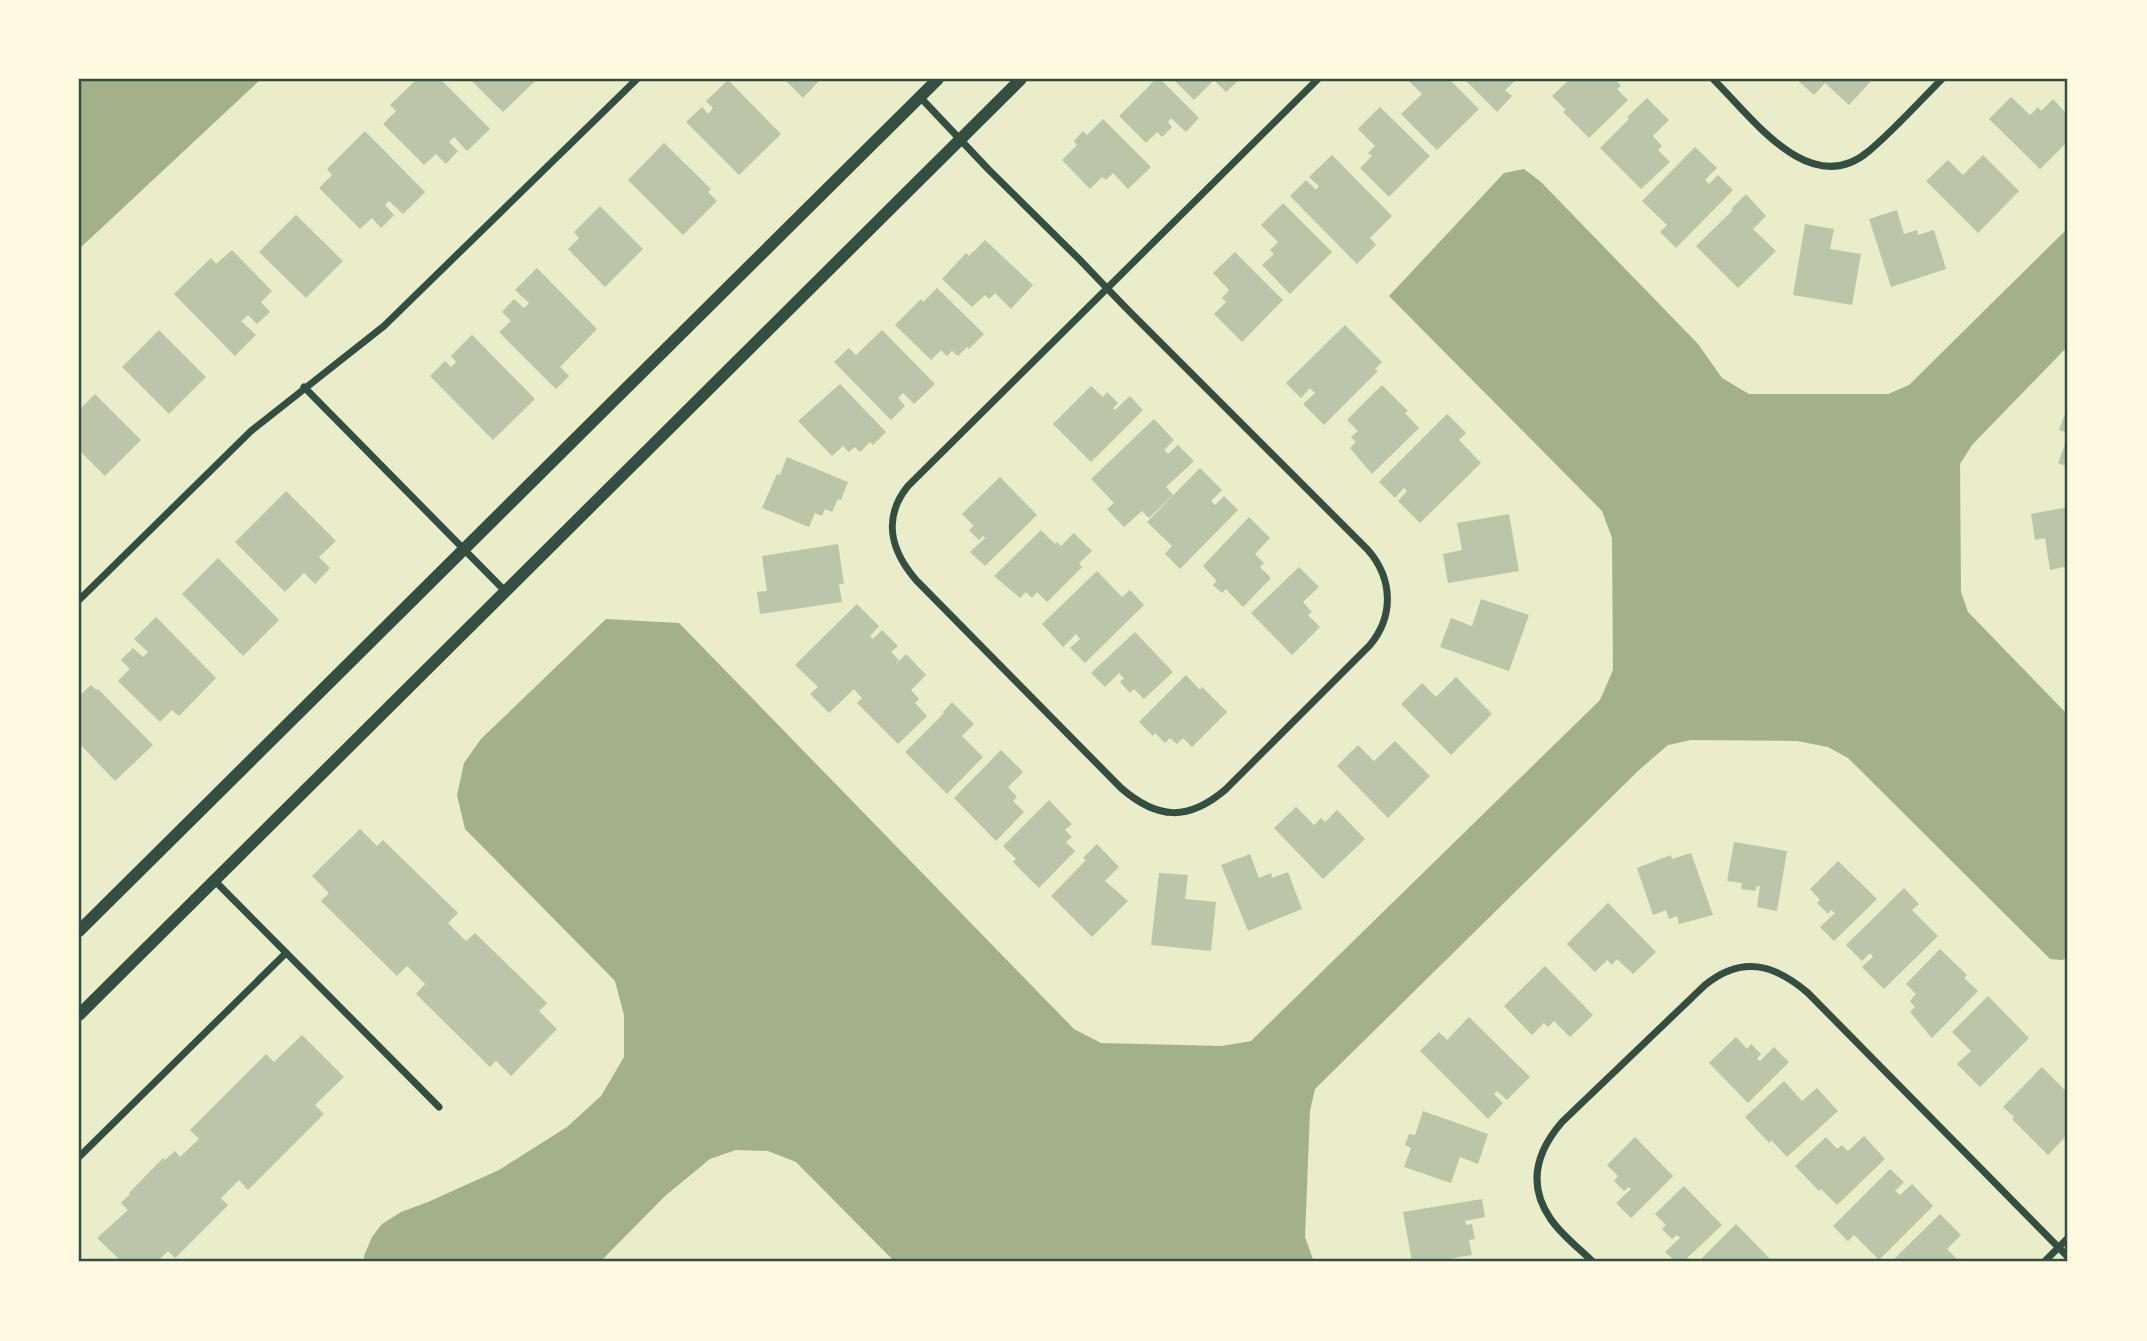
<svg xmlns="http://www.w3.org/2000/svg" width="2147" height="1341" font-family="Manrope,sans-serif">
<rect width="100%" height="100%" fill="#e9edc9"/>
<g fill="#a3b18a">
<polygon points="79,79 261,79 79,249"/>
<polygon points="1524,169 1541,182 1698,344 1722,378 1749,394 1888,394 1909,385 2068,228 2068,346 1972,445 1960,464 1961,592 1968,612 2068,715 2068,955 2063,960 2050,959 1848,758 1828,747 1797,741 1691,740 1668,745 1639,770 1315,1089 1310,1111 1305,1237 1314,1262 895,1262 796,1162 768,1151 736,1150 710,1159 665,1196 600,1262 364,1262 364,1256 372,1237 382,1224 401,1212 428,1202 499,1170 567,1127 601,1096 624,1057 624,1015 615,981 465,829 457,795 464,763 481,739 606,619 679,623 1074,1029 1101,1043 1222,1046 1251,1041 1600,700 1613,670 1612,538 1602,511 1389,296 1504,173"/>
</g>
<g fill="#bcc5a7">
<polygon points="417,79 440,79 490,129 467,151 454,137 449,142 458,151 446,164 436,154 424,165 383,124 396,111 390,105"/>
<polygon points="470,79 537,79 503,112"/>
<polygon points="784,79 821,79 803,98"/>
<polygon points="1156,79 1160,79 1199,118 1186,132 1171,118 1168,122 1172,127 1162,137 1157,132 1146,143 1119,116"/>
<polygon points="1173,79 1240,79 1226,92 1214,80 1194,100"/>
<polygon points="1407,79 1449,79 1479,109 1437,150 1401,114 1422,94"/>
<polygon points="1464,79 1517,79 1505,90 1512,96 1497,112"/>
<polygon points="1570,79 1620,79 1617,81 1621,86 1617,89 1628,100 1589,138 1563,112 1566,110 1552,96"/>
<polygon points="1796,79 1873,79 1849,105 1825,83 1814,95"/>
<polygon points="728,80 781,134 739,175 686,122 702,107 708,114 713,108 706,101"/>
<polygon points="2011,97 2030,115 2038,107 2041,111 2053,99 2068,115 2068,141 2040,169 1989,119"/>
<polygon points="1647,98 1669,120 1653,136 1662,146 1658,150 1670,162 1641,189 1600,148 1629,119 1627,117"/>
<polygon points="1380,107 1430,156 1389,197 1360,168 1372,156 1368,153 1375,146 1358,129"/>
<polygon points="1103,119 1151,167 1128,189 1113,173 1106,180 1102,177 1090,189 1062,160 1077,145 1074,141 1083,131 1087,135"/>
<polygon points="365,131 425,192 403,214 389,201 385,205 394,215 381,228 372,218 360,229 319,188 332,175 327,169"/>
<polygon points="664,143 711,189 708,192 717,201 683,235 628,180"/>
<polygon points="1695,147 1717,168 1705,180 1709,184 1718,175 1733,190 1676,248 1660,232 1667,225 1642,201"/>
<polygon points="1332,155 1392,216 1370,238 1376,245 1357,264 1290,196 1306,180 1316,190 1319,186 1309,177"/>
<polygon points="1983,155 2019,191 1978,233 1926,181 1948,160 1963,175"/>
<polygon points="1746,194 1766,216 1753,229 1776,251 1738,288 1696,246 1733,210 1731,209"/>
<polygon points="1283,203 1332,252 1290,294 1262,265 1274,254 1270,250 1278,242 1261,225"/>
<polygon points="600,206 643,249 605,287 568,249 579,238 574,232"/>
<polygon points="1897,210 1904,234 1917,230 1918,235 1934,230 1946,269 1891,287 1869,219"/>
<polygon points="296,215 343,261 306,298 259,252"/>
<polygon points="1805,224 1834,229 1830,249 1861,254 1852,305 1793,295"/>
<polygon points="985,240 1033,285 1011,309 995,293 989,299 985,295 972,307 942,279 966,253 969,256"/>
<polygon points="232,250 272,291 261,302 270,312 257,324 248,315 241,321 256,335 235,356 174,294 211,258 216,264"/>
<polygon points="1235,252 1283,300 1242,342 1214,314 1226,302 1222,298 1229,290 1213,273"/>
<polygon points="537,268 597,329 560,367 569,376 556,389 499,332 511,321 502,312 514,299 524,308 529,303 515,290"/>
<polygon points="937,288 984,334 969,349 967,347 958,356 952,351 947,356 941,350 931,360 895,325 921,299 923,302"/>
<polygon points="1345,325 1382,362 1375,369 1378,371 1324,425 1303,404 1315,393 1310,388 1301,398 1286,383"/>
<polygon points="159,330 206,377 169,414 122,367"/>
<polygon points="882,330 935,384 914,404 903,393 898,398 905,406 891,420 834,362 849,348 856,355"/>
<polygon points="472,335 535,399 493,440 430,376 445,361 451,367 456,362 451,356"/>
<polygon points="840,384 886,432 873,445 870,442 860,452 855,447 849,452 843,446 832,456 798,421"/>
<polygon points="1382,385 1408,411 1405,413 1419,428 1372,474 1350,448 1356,442 1351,437 1358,431 1347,420"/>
<polygon points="1091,386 1103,397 1107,392 1118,403 1113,408 1115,410 1130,396 1143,410 1091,462 1053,424"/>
<polygon points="95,394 141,440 105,476 79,450 79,410"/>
<polygon points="2068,405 2068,433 2059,430"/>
<polygon points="1447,414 1466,433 1459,440 1481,463 1420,523 1398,501 1407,491 1404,488 1395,498 1379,482"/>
<polygon points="1154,419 1174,440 1164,450 1168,454 1178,445 1194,461 1166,487 1173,495 1149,518 1142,511 1124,527 1107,509 1114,503 1091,479"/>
<polygon points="2068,436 2068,467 2058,463"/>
<polygon points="787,457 848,482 841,500 838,499 832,512 825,509 822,516 815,513 809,527 762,508 777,474 780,475"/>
<polygon points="1200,468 1222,490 1211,501 1215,505 1224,496 1238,510 1180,569 1165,554 1172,546 1147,522"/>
<polygon points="1000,477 1037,515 985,566 970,552 985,538 983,536 979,540 969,530 974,526 962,514"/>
<polygon points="286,491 336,541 319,557 330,568 315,584 304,573 285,592 235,542"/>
<polygon points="2068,507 2068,566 2050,570 2045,538 2035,540 2031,514"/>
<polygon points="1509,514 1519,571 1448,583 1443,554 1462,550 1457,523"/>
<polygon points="1249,517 1270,538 1255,554 1264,563 1260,567 1271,578 1243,607 1226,589 1222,593 1213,585 1217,581 1203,566"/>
<polygon points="1041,530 1055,544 1057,542 1061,546 1074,533 1092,551 1079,563 1082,567 1047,602 1037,592 1032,598 1026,592 1020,598 994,576"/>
<polygon points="838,544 844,584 839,584 842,602 760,614 757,592 767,591 762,556"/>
<polygon points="218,558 279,620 243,656 182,594"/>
<polygon points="1299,567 1319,587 1303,602 1312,612 1308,615 1320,627 1292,655 1251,613"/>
<polygon points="1097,571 1122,597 1130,590 1144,605 1085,663 1070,648 1080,639 1076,634 1063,647 1042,624"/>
<polygon points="1481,599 1529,615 1509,671 1440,647 1451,618 1472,626"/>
<polygon points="857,604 879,626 870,636 873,639 882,630 898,646 891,652 899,660 894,666 906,654 926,675 911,690 919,699 915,703 927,716 898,744 857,703 862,698 854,689 829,713 810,694 818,687 795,665"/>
<polygon points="156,617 216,678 179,716 172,710 160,722 118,681 130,669 121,660 133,648 143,657 148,652 134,639"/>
<polygon points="1135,632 1173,672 1144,699 1134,689 1130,693 1120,682 1124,678 1119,673 1105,687 1091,673"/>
<polygon points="1186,675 1200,690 1202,687 1227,712 1192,747 1183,738 1177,744 1170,738 1165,743 1155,733 1153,736 1139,722"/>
<polygon points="1456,677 1492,714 1451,755 1401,704 1422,683 1436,697"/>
<polygon points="91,685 96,690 98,689 153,745 115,781 79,743 79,696"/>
<polygon points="952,702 974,724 962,736 983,757 947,794 905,752 944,713 943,712"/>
<polygon points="1395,741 1430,776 1388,818 1337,766 1358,745 1374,761"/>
<polygon points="1001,750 1023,772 1008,787 1017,797 1013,801 1024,812 996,841 954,798"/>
<polygon points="1049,800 1072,824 1065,830 1072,837 1066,842 1075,851 1039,888 1013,862 1016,859 1003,846"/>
<polygon points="1296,807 1314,825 1321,818 1325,822 1337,810 1365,839 1323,879 1274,828"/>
<polygon points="360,829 377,846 383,840 458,913 448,923 466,941 475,933 547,1003 539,1011 557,1029 511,1076 496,1061 490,1067 416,994 425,984 407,966 397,976 321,901 329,893 312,876"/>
<polygon points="1734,842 1787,851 1777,911 1757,907 1760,886 1757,886 1755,891 1741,889 1742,883 1727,881"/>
<polygon points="1097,844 1119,867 1105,881 1128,901 1092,937 1051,896 1086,860 1083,858"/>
<polygon points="1691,853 1713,915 1679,924 1677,916 1669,919 1666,910 1653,915 1637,868 1671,855 1672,859"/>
<polygon points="1250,854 1259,878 1271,873 1272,878 1288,872 1302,909 1248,931 1221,865"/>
<polygon points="1838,861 1877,899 1834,941 1820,927 1835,913 1831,910 1828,914 1817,903 1820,900 1810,889"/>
<polygon points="1159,873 1188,875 1185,899 1216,902 1211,951 1151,945"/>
<polygon points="1904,888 1919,904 1912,910 1938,936 1884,989 1862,967 1873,957 1870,953 1862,961 1846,945"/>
<polygon points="1608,903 1656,952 1633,974 1617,959 1612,965 1607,960 1595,972 1567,944"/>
<polygon points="1940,949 1967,975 1964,978 1978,991 1932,1038 1910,1012 1915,1007 1910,1001 1916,994 1906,984"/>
<polygon points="1545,966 1593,1015 1570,1037 1554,1021 1548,1027 1544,1023 1532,1035 1504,1006"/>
<polygon points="1988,996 2029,1038 1980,1087 1957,1064 1971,1051 1952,1032"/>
<polygon points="1469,1017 1530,1077 1507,1100 1497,1091 1494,1094 1503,1103 1488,1119 1420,1051 1439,1032 1447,1040"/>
<polygon points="302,1035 344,1077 315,1105 324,1114 248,1190 239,1180 221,1198 228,1205 175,1258 168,1251 158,1261 159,1262 122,1262 97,1238 128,1210 121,1203 130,1194 129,1193 163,1158 165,1160 175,1151 180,1157 199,1139 190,1130 266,1054 274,1062"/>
<polygon points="1736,1037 1747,1049 1751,1044 1761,1054 1757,1059 1760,1061 1774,1047 1789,1062 1748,1103 1709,1063"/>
<polygon points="2042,1067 2068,1093 2068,1134 2048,1155 2012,1119 2014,1117 2003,1107"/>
<polygon points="1784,1081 1802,1101 1817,1088 1838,1111 1787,1157 1771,1140 1769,1143 1745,1117"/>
<polygon points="1423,1111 1488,1134 1478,1164 1460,1157 1451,1183 1404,1167 1411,1148 1405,1145 1409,1134 1415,1135"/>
<polygon points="1864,1136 1885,1159 1837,1205 1821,1189 1819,1191 1795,1166 1826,1137 1837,1149 1842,1145 1848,1151"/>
<polygon points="1635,1137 1673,1176 1631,1218 1616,1203 1631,1189 1629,1187 1624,1191 1614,1181 1618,1176 1607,1165"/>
<polygon points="1890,1169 1904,1182 1895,1191 1900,1195 1912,1184 1933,1206 1879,1260 1854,1235 1848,1241 1833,1226"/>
<polygon points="1684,1186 1722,1225 1683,1262 1676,1262 1665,1252 1680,1238 1677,1235 1672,1239 1662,1229 1666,1225 1655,1214"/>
<polygon points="1482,1199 1485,1217 1465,1221 1466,1225 1472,1224 1475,1239 1469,1240 1472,1255 1430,1262 1412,1262 1403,1212"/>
<polygon points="1940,1214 1961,1235 1947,1249 1958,1260 1960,1258 1964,1262 1891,1262"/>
<polygon points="1736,1224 1773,1262 1699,1261"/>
</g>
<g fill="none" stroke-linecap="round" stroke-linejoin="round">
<g stroke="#344e41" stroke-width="7">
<path d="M1713,79C1752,117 1810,201 1869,151C1895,129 1918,103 1942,79"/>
<path d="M920,97L989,170L1081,261C1100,281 1118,300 1137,319L1368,550C1393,579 1394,616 1370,645L1225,790C1188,821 1158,820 1121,788L916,580C891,551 882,518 908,486L1318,79"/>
<polyline points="304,387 506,592"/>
<polyline points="79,600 251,431 384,326 637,79"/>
<polyline points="214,880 439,1107"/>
<polyline points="79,1157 286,953"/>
<path d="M1593,1262C1579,1248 1561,1235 1550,1218C1527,1184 1537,1151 1562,1122L1705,985C1742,955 1774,964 1808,993L2068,1257"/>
<polyline points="2044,1262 2068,1238"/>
</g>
<g stroke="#344e41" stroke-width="12">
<polyline points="79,931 938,79"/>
<polyline points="79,1015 1021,79"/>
</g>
</g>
<rect width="2147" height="1341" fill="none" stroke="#fefae0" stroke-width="161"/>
<rect x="80" y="80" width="1986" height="1180" fill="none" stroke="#344e41" stroke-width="2.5"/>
</svg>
